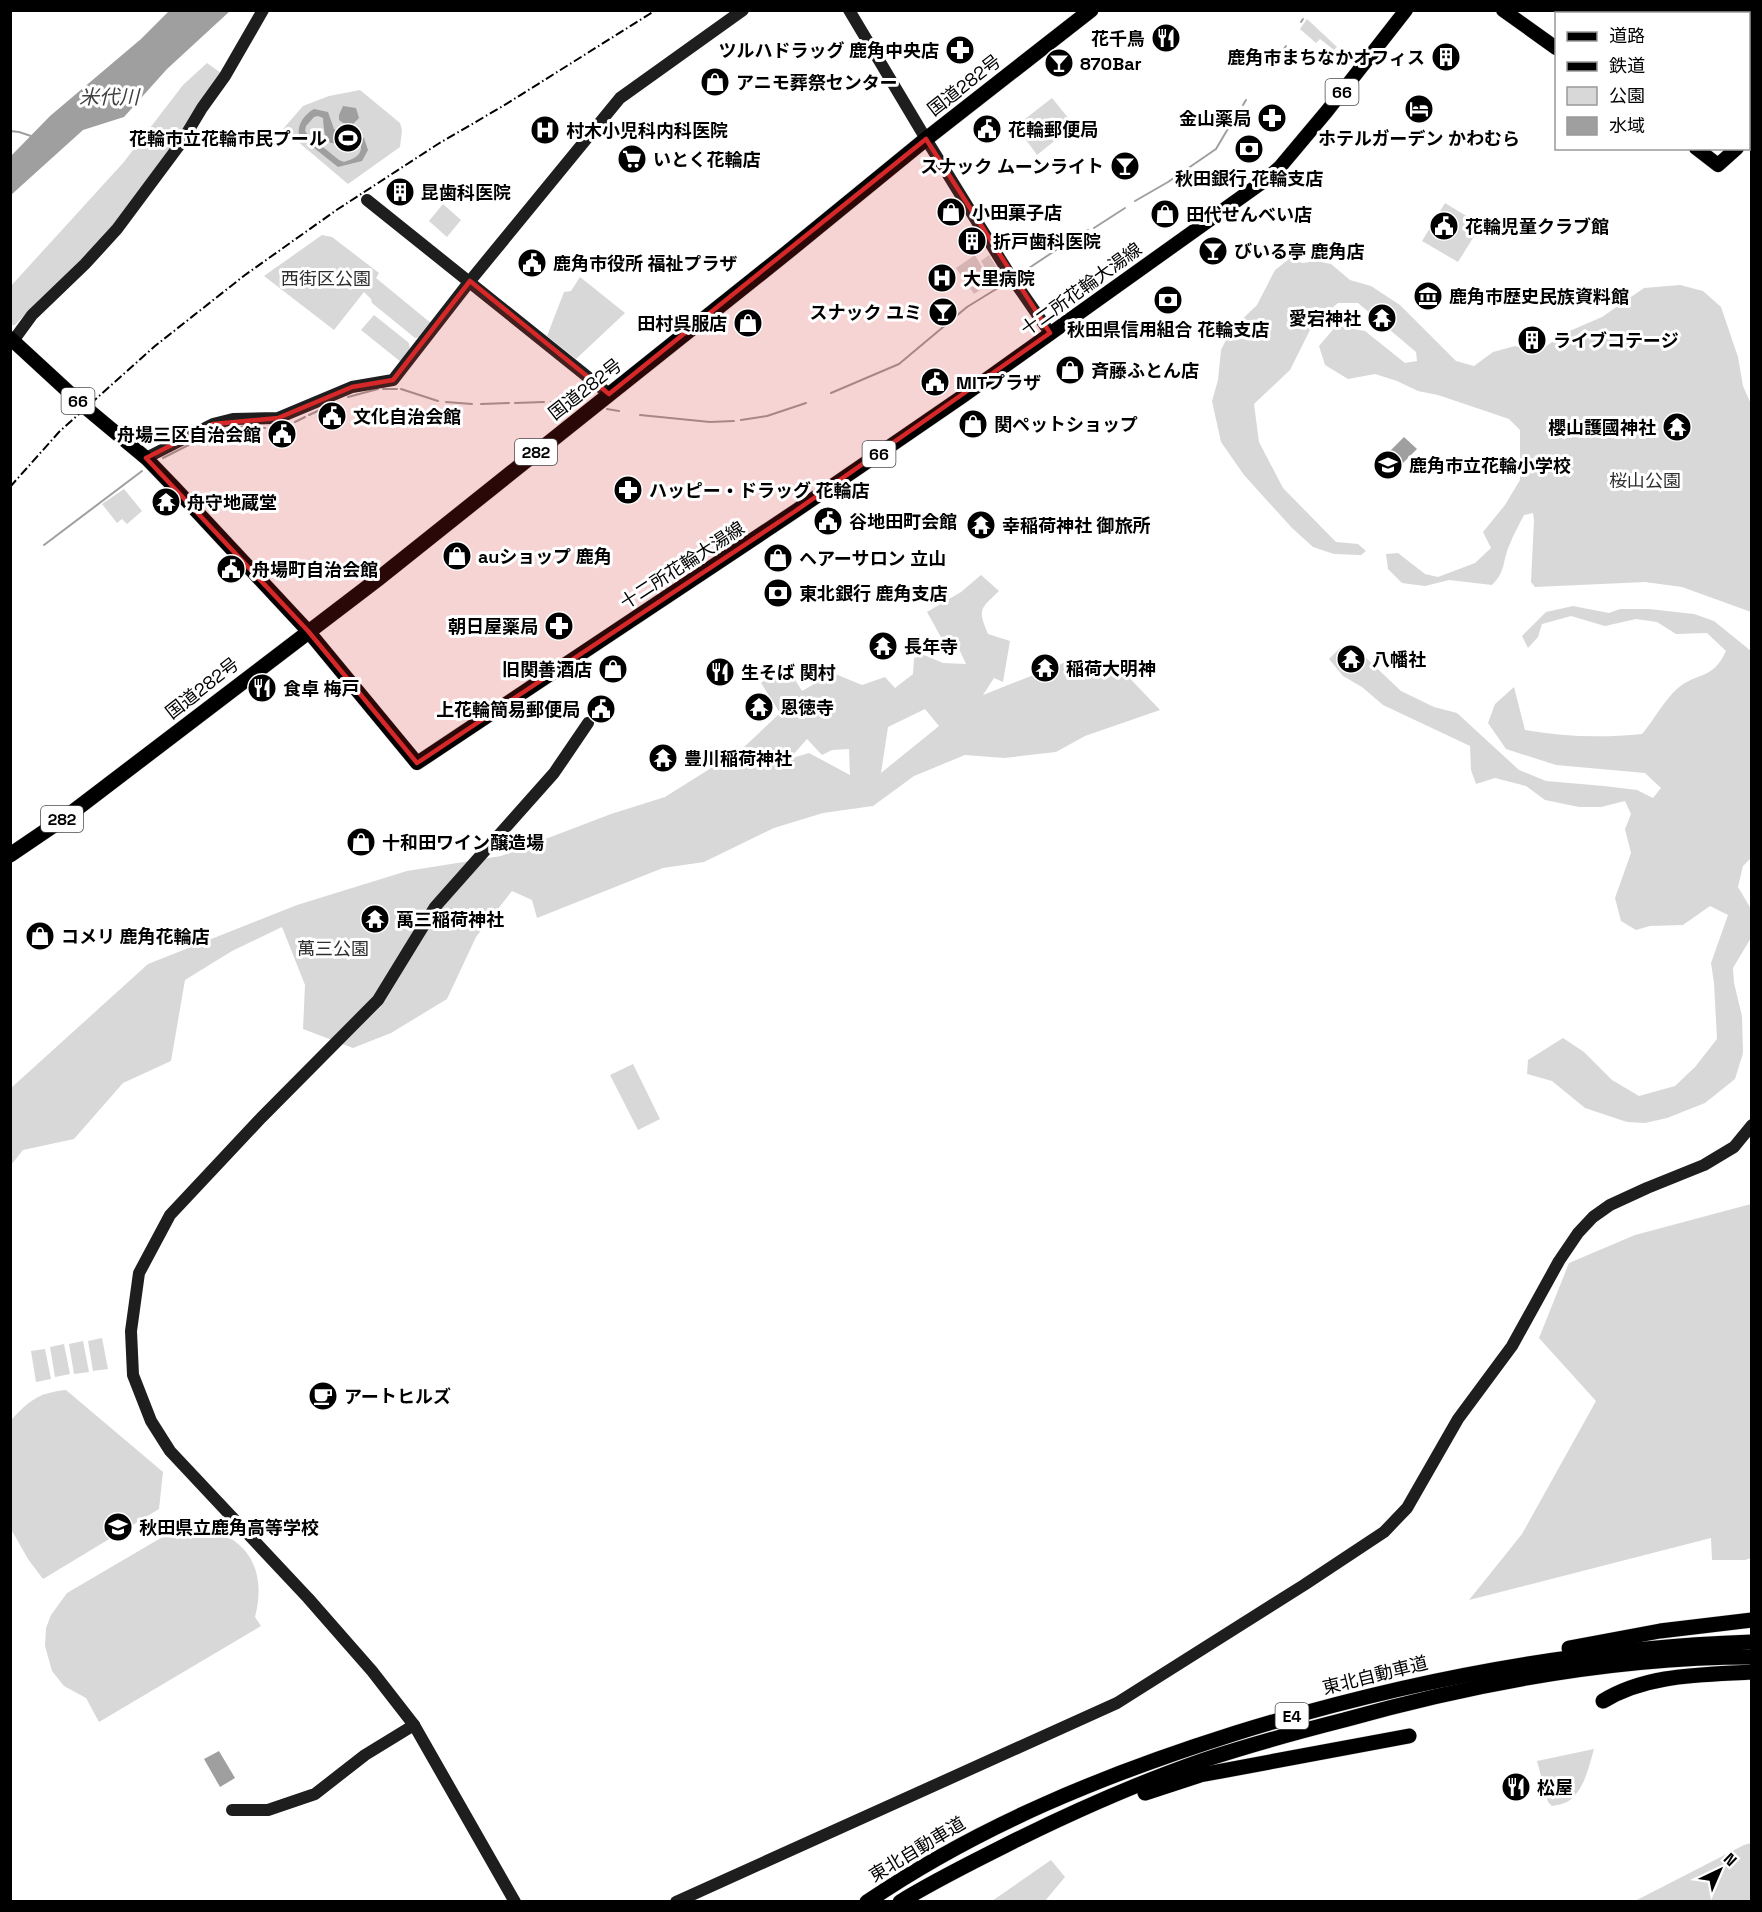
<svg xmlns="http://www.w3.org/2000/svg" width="1762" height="1912" font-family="'Space Grotesk','Noto Sans JP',sans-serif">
<rect width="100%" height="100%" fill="#fff"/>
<g fill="#d8d8d8" fill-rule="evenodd">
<polygon points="1307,19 1337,47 1334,50 1320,39 1316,43 1300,29"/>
<path d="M207,63L221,73C184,129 147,186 103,237C76,269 43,294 15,325H11L10,287L123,163L183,85Z"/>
<polygon points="360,90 400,123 402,130 400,147 348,184 283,129 303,106 329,96"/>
<polygon points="1052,98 1074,125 1037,155 1016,126"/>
<polygon points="1445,203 1481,225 1458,262 1422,241"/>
<polygon points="443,204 461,220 447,237 429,221"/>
<polygon points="322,235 332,237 379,273 376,278 432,324 422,337 415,338 372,303 371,299 364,292 334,330 264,276"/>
<polygon points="975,255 987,276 969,287 956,268"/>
<polygon points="989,255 1002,276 974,294 970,288 990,276 981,261"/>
<path d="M1289,259L1303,263L1316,261L1331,264L1350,280L1371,286L1400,305L1456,361L1474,366L1493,352L1515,346L1533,351L1545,347L1565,333L1602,317L1644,288L1680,285L1703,291L1721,307L1738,357L1743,386L1751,404V612L1682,587L1645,582L1535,587L1531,582L1534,520L1533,513L1524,515C1519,525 1513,535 1509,546C1502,563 1506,571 1492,585L1449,580L1425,586L1402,583L1388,569L1386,554L1398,553L1425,574L1438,577L1475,563L1491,548L1483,532L1505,505L1520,480V430L1509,419L1438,395L1418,391L1397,381L1375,374L1348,379L1325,365L1319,346L1336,326L1365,331L1405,363L1417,361L1416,352L1358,303H1338L1313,324L1290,370L1254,404L1259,442L1283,488L1336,542L1358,544L1366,551L1361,555L1334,554L1313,547L1292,528L1244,475L1221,442L1212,401L1218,380L1221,350L1231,330L1257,305L1275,270Z"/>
<polygon points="580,277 625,313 576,359 547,336 564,292 571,291"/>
<polygon points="374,315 409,343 410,350 401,362 361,330"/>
<polygon points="124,489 142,511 127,524 122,519 117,523 102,504"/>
<path d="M981,575L999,591C979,610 978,609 988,634L1010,641L1003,682L994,678L983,695L1066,662L1121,669L1160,710L1085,736L1056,752L1004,758L965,755L914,776L873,806L823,813L774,828L704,862L663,868L537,918L532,900L512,891L476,937L447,999L391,1033L353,1048L303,1029L305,985L282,927L232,951L185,980L171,1061L123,1083L74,1139L23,1150L11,1165V1088L148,964L297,905L407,871L501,856L611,814L665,797L743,748L780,713L761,683L786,665L802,691L833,673L862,685L885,677L895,688L913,674L914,658L924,655L943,663L966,664L960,651L947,648L927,612L961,592ZM925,709L939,726L881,773L888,727ZM807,739L822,755L832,750L849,749L850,775L809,753L763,767V757L772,750L792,756Z"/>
<path d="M1573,606L1609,613L1620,609H1649L1694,614L1714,621L1751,651V858L1743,866L1738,887L1751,909L1752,936L1733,968L1734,983L1742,1016L1743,1053L1735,1079L1705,1103L1667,1118L1645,1123L1627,1122L1585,1108L1552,1081L1527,1074L1528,1060L1563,1038L1584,1052L1612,1080L1639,1096L1675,1086L1695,1067L1717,1039L1714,983L1711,963L1728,915L1710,906L1683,925L1650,926L1636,930L1621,921L1615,898L1631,853L1625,829L1631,814L1625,801L1601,807H1579L1545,800L1526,786L1495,778L1476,784L1471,770L1470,746L1383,705L1362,687L1343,676L1329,659L1340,648L1364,656L1401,691L1434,707L1457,713L1519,770L1546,781L1604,786L1637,790L1653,798L1661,788L1645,773L1556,765L1506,749L1488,723L1495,704L1514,687L1525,730C1565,737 1602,738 1642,734C1653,721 1665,699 1678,688C1697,672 1713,680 1726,651L1707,633L1676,634L1657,622L1636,619L1605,626L1571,616L1542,624L1538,637L1528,648L1522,636L1546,612Z"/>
<polygon points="633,1064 660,1119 638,1130 610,1075"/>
<polygon points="1751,1204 1751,1558 1745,1560 1712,1560 1711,1538 1469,1600 1522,1534 1596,1401 1539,1338 1569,1263 1635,1235"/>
<polygon points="102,1338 108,1369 93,1371 88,1341"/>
<polygon points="83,1341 89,1372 74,1374 69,1344"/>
<polygon points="64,1344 70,1374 55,1377 50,1347"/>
<polygon points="45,1349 51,1379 36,1382 31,1351"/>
<path d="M66,1390L163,1472L159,1509L43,1579L28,1559L11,1529V1420C30,1400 38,1393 66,1390Z"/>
<path d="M201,1527C249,1537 267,1571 255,1617L261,1626L99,1722L86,1698L64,1686L52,1671L45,1646L46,1628L51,1615L67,1593L171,1532L185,1528Z"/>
<path d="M1594,1749C1589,1766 1584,1792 1567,1802C1563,1804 1557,1805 1552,1806L1548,1802L1537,1761Z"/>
<polygon points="1751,1843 1751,1901 1635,1901 1744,1845"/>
<polygon points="1051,1860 1065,1877 1045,1901 992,1901"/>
</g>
<g fill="#9f9f9f" fill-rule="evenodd">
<polygon points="169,11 230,11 167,69 124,117 83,130 11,195 11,156 50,116 141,39"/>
<polygon points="343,106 356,108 359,118 352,125 346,125 339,120 339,115"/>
<path d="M314,109L328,112L334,129L340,135L343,133L364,138L368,150L362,161L338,167L304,140L299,135C297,124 305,114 314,109ZM318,116L323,118C325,154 332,140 358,144L361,145C362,156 353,159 344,162L339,160L308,135L305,131L306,126L314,117Z"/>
<polygon points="1404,437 1417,449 1394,472 1381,460"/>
<polygon points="219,1751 235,1778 220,1787 204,1759"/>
</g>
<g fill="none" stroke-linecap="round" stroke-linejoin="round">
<g stroke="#9f9f9f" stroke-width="2">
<polyline points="1301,22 1303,19"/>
<polyline points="1280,54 1286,46"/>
<polyline points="1243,105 1246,100"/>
<polyline points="10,131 19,132 31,136"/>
<polyline points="1135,201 1168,182 1216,149 1236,115"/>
<polyline points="1094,228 1125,208"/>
<polyline points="1077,237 1088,230"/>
<polyline points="1023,272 1059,248"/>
<polyline points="383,389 397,389"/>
<polyline points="401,389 438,401"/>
<polyline points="831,393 899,364 967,307 1006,283"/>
<polyline points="348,397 378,389"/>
<polyline points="446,402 472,404"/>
<polyline points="551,402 580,403"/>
<polyline points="515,403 544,402"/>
<polyline points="481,404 509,403"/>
<polyline points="607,409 619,411"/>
<polyline points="309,415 322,409"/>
<polyline points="640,415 710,422 734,421"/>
<polyline points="741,420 767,416 806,403"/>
<polyline points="295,422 305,417"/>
<polyline points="253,427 265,428"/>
<polyline points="272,428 290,423"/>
<polyline points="220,430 247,426"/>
<polyline points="163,458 214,432"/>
<polyline points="44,545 142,471"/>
</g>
<g stroke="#dbdbdb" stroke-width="15">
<g id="primary">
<polyline points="1503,10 1556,48"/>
<polyline points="1748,138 1752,136"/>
<polyline points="1696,148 1718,165 1737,148"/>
<polyline points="10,338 86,408 146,458 174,487 308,631 417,763 794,512 963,396 1264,181 1280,167 1327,111 1406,10"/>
</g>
</g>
<g stroke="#dbdbdb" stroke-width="16">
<g id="highway">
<polyline points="10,855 66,817 378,579 784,255 926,139 1091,10"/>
<polyline points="1569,1648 1660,1631 1752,1620"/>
<path d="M1603,1701C1647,1674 1701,1675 1752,1672"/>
<polyline points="1145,1793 1200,1775 1409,1736"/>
<path d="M867,1902C980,1825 1106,1774 1236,1733C1404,1681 1576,1648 1752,1642"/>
<path d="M900,1902C937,1879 977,1860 1016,1840C1077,1810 1140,1782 1204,1760C1250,1745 1297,1732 1344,1720C1476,1683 1614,1657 1752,1657"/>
</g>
</g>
<g stroke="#1e1e1e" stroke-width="12">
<polyline points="849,10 926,139 1010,275 1050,333"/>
<polyline points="367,200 609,394"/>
<polyline points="13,341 32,315 85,264 117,229 181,143 202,108 225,76 263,10"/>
<polyline points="146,458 213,424 233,419 278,418 352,387 393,380 470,281 620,98 743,10"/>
<polyline points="414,1725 515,1902"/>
<polyline points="232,1810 268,1810 315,1794 365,1755 414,1725 372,1671 308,1598 170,1451 151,1421 133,1375 131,1331 139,1273 170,1215 261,1118 378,1000 435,907 554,773 588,723"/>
<polyline points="676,1902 1117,1703 1304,1585 1384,1532 1407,1508 1458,1419 1512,1346 1559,1261 1578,1233 1593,1217 1610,1205 1647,1188 1704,1165 1734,1147 1752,1125"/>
</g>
<use href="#primary" stroke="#000" stroke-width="14"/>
<use href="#highway" stroke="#000" stroke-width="15"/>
<polyline stroke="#000" stroke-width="2" stroke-dasharray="9 3 1.5 3" stroke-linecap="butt" points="10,487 59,432 155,346 245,275 338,209 438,144 503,106 656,10"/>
</g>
<path fill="#d62828" fill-opacity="0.2" stroke="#d62828" stroke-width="4.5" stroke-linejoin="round" d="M926,139L1050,333L794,512L417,763L308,631L146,458L213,424L278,418L352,387L393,380L470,281L609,394Z"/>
<defs>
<g id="restaurant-disc" transform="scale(1.5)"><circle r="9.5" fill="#000" stroke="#fff"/><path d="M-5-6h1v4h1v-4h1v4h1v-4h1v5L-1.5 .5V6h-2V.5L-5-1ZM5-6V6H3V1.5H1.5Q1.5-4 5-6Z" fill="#fff"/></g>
<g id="pharmacy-disc" transform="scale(1.5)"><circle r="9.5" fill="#000" stroke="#fff"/><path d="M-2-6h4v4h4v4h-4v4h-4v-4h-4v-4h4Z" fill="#fff"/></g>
<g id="building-disc" transform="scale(1.5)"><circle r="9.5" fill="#000" stroke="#fff"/><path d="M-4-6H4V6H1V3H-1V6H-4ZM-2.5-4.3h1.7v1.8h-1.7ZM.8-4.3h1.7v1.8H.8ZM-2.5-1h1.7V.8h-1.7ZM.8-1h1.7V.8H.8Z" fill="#fff"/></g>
<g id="bar-disc" transform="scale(1.5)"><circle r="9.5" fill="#000" stroke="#fff"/><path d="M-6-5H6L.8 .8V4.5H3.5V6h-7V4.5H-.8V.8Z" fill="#fff"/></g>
<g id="shop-disc" transform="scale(1.5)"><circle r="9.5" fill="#000" stroke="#fff"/><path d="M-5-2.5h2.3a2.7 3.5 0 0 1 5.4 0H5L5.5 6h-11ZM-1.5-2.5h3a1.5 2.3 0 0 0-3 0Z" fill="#fff"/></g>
<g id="hotel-disc" transform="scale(1.5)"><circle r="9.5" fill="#000" stroke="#fff"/><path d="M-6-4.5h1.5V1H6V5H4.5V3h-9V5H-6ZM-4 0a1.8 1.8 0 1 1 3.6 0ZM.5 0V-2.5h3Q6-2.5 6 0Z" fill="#fff"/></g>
<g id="civic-disc" transform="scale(1.5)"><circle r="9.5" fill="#000" stroke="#fff"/><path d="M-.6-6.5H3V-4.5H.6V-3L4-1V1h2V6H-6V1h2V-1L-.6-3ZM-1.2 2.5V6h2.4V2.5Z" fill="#fff"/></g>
<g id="hospital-disc" transform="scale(1.5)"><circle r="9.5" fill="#000" stroke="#fff"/><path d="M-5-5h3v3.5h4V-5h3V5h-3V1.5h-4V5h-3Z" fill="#fff"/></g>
<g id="stadium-disc" transform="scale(1.5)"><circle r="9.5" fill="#000" stroke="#fff"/><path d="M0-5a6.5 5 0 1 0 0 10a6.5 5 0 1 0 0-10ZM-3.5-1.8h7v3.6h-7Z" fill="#fff"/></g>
<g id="bank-disc" transform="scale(1.5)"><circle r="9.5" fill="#000" stroke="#fff"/><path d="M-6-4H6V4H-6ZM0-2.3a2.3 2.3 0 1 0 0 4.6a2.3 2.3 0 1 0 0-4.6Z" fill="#fff"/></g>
<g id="supermarket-disc" transform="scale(1.5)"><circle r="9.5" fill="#000" stroke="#fff"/><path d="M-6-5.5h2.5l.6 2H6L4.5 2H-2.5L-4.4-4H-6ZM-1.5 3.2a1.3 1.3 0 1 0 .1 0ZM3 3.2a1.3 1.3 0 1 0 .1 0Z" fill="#fff"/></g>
<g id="museum-disc" transform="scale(1.5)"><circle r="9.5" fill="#000" stroke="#fff"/><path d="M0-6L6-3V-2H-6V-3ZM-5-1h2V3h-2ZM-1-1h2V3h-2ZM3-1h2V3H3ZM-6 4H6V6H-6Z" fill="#fff"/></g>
<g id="temple-disc" transform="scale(1.5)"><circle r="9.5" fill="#000" stroke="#fff"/><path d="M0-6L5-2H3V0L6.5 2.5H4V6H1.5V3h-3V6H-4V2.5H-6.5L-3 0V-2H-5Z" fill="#fff"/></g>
<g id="school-disc" transform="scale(1.5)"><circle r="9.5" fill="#000" stroke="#fff"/><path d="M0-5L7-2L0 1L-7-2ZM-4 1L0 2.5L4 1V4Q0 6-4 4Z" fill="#fff"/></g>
<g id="cafe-disc" transform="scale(1.5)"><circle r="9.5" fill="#000" stroke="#fff"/><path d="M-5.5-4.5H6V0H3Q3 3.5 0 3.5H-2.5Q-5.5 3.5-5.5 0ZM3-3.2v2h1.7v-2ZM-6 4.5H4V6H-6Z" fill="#fff"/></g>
</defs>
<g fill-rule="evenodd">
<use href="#restaurant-disc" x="1166" y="38"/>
<use href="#pharmacy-disc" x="960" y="50"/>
<use href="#building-disc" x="1446" y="57"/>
<use href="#bar-disc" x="1059" y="63"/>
<use href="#shop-disc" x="715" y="82"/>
<use href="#hotel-disc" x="1419" y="109"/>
<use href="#pharmacy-disc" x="1272" y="118"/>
<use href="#civic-disc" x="987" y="129"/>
<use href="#hospital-disc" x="545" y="130"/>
<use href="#stadium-disc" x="348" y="138"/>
<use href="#bank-disc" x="1249" y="149"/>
<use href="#supermarket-disc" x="632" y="159"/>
<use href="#bar-disc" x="1125" y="166"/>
<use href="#building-disc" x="400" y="192"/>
<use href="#shop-disc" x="951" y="212"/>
<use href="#shop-disc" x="1165" y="214"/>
<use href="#civic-disc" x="1444" y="226"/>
<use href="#building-disc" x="972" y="241"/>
<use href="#bar-disc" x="1213" y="251"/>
<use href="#civic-disc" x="532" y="263"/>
<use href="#hospital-disc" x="942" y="278"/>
<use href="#museum-disc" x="1428" y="296"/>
<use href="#bank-disc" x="1168" y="300"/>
<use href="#bar-disc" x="943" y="312"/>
<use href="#temple-disc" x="1382" y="318"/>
<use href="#shop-disc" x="748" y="323"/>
<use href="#building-disc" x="1532" y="340"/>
<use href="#shop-disc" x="1070" y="370"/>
<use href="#civic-disc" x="935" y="382"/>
<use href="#civic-disc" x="332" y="416"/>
<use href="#shop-disc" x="973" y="424"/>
<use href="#temple-disc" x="1677" y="427"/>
<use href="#civic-disc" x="282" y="434"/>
<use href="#school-disc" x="1388" y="465"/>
<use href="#pharmacy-disc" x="628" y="490"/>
<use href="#temple-disc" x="166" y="502"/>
<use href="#civic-disc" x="828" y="521"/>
<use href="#temple-disc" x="981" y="525"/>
<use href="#shop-disc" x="457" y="556"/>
<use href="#shop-disc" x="778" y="558"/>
<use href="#civic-disc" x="231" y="569"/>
<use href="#bank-disc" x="778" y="593"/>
<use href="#pharmacy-disc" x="559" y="626"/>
<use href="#temple-disc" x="883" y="646"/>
<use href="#temple-disc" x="1351" y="659"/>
<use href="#temple-disc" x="1045" y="668"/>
<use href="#shop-disc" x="613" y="669"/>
<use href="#restaurant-disc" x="720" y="672"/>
<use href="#restaurant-disc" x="262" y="688"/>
<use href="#temple-disc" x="759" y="707"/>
<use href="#civic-disc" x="601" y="709"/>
<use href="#temple-disc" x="663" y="758"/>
<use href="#shop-disc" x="361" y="842"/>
<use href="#temple-disc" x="375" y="919"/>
<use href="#shop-disc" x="40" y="936"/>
<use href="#cafe-disc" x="323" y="1396"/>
<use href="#school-disc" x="118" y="1527"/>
<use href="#restaurant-disc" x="1516" y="1787"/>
</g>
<g text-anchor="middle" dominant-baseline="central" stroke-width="6" stroke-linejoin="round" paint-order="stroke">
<g fill="#fff" stroke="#4c4c4c" stroke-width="1.5">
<rect x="1325.5" y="79" width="33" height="26" rx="4.5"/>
<rect x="61.5" y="388" width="33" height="26" rx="4.5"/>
<rect x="515" y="439" width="42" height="26" rx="4.5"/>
<rect x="862.5" y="441" width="33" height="26" rx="4.5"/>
<rect x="41" y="806" width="42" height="26" rx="4.5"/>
<rect x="1275.5" y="1703" width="33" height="26" rx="4.5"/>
</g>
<g font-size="16" font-weight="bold" fill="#000">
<text x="1342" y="92">66</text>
<text x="78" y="401">66</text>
<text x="536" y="452">282</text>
<text x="879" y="454">66</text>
<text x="62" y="819">282</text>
<text x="1292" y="1716">E4</text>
</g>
<g font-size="18" font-weight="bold" fill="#000" stroke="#fff" text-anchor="start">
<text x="1145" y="38" text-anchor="end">花千鳥</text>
<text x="939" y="50" text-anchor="end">ツルハドラッグ 鹿角中央店</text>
<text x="1425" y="57" text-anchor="end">鹿角市まちなかオフィス</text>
<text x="1080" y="63">870Bar</text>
<text x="736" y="82">アニモ葬祭センター</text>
<text x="1251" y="118" text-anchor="end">金山薬局</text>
<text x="1008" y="129">花輪郵便局</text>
<text x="566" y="130">村木小児科内科医院</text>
<text x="327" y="138" text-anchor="end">花輪市立花輪市民プール</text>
<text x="1419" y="138" text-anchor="middle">ホテルガーデン かわむら</text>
<text x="653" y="159">いとく花輪店</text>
<text x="1104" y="166" text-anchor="end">スナック ムーンライト</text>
<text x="1249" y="178" text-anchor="middle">秋田銀行 花輪支店</text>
<text x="421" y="192">昆歯科医院</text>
<text x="972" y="212">小田菓子店</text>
<text x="1186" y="214">田代せんべい店</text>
<text x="1465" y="226">花輪児童クラブ館</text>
<text x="993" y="241">折戸歯科医院</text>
<text x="1234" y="251">びいる亭 鹿角店</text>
<text x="553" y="263">鹿角市役所 福祉プラザ</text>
<text x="963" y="278">大里病院</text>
<text x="1449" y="296">鹿角市歴史民族資料館</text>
<text x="922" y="312" text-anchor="end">スナック ユミ</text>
<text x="1361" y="318" text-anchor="end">愛宕神社</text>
<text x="727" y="323" text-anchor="end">田村呉服店</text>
<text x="1168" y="329" text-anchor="middle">秋田県信用組合 花輪支店</text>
<text x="1553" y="340">ライブコテージ</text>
<text x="1091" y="370">斉藤ふとん店</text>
<text x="956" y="382">MITプラザ</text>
<text x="353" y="416">文化自治会館</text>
<text x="994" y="424">関ペットショップ</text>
<text x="1656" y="427" text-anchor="end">櫻山護國神社</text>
<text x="261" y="434" text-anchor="end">舟場三区自治会館</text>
<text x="1409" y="465">鹿角市立花輪小学校</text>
<text x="649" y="490">ハッピー・ドラッグ 花輪店</text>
<text x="187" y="502">舟守地蔵堂</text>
<text x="849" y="521">谷地田町会館</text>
<text x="1002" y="525">幸稲荷神社 御旅所</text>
<text x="478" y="556">auショップ 鹿角</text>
<text x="799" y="558">ヘアーサロン 立山</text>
<text x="252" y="569">舟場町自治会館</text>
<text x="799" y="593">東北銀行 鹿角支店</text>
<text x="538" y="626" text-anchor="end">朝日屋薬局</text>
<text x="904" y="646">長年寺</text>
<text x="1372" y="659">八幡社</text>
<text x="1066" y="668">稲荷大明神</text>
<text x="592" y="669" text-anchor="end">旧関善酒店</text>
<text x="741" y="672">生そば 関村</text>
<text x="283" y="688">食卓 梅戸</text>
<text x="780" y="707">恩徳寺</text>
<text x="580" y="709" text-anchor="end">上花輪簡易郵便局</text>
<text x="684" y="758">豊川稲荷神社</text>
<text x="382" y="842">十和田ワイン醸造場</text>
<text x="396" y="919">萬三稲荷神社</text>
<text x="61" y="936">コメリ 鹿角花輪店</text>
<text x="344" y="1396">アートヒルズ</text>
<text x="139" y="1527">秋田県立鹿角高等学校</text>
<text x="1537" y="1787">松屋</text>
</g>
<g font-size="18" fill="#000" stroke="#fff">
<text transform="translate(964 85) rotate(-38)">国道282号</text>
<text transform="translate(1081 289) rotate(-36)">十二所花輪大湯線</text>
<text transform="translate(585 389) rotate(-38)">国道282号</text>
<text transform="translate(682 565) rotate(-33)">十二所花輪大湯線</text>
<text transform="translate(202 688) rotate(-38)">国道282号</text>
<text transform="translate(1375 1675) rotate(-14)">東北自動車道</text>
<text transform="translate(917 1849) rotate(-31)">東北自動車道</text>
</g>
<g font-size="18" fill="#2f2f2f" stroke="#fff">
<text x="326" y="278">西街区公園</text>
<text x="1645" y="480">桜山公園</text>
<text x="333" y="948">萬三公園</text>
</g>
<g font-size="20" font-style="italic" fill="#404040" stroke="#fff">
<text x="109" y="97">米代川</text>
</g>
</g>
<rect width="1762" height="1912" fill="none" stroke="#000000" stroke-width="24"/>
<rect x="1555" y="12" width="195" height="138" fill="#ffffff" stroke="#999999" stroke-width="1.5"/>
<rect x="1567" y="32" width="30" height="9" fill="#000000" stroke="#999999" stroke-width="1.5"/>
<text x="1609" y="42" font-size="18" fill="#000000">道路</text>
<rect x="1567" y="62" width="30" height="9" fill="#000000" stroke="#999999" stroke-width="1.5"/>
<text x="1609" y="72" font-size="18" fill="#000000">鉄道</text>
<rect x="1567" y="87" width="30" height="18" fill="#d8d8d8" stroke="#999999" stroke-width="1.5"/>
<text x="1609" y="102" font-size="18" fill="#000000">公園</text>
<rect x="1567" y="117" width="30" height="18" fill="#9f9f9f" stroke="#999999" stroke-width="1.5"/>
<text x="1609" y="132" font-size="18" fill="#000000">水域</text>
<g transform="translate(1720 1870) rotate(44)" stroke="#ffffff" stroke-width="4.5" paint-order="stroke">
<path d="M0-4.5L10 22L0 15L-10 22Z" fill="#000000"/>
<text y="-9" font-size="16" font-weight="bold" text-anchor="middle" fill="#000000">N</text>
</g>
</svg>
